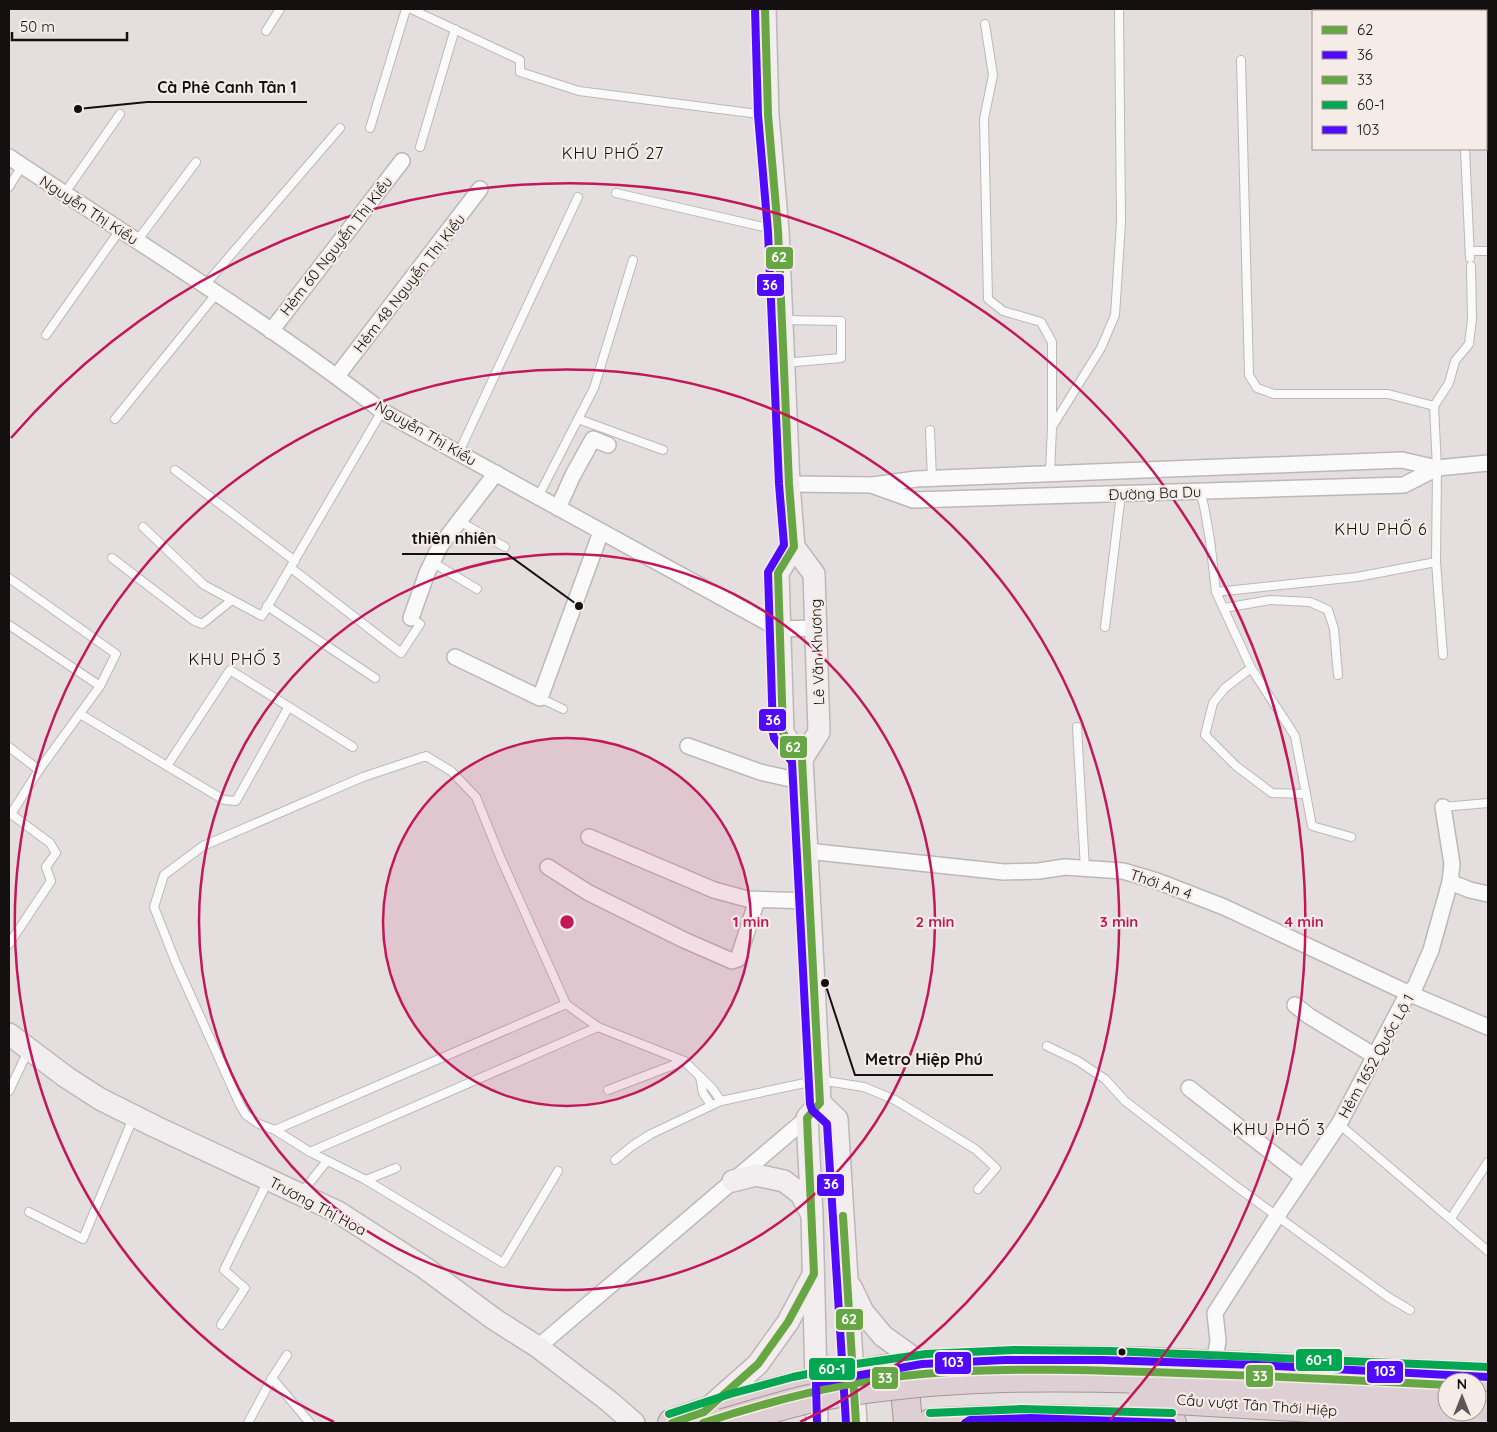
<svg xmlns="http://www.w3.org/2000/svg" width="1497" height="1432" font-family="Quicksand,sans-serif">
<rect width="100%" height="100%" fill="#e4dfde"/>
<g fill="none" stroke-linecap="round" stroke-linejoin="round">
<g stroke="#bcb8b7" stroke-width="10">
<g id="lane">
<polyline points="411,9 520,60 520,72 579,91 766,115"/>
<polyline points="985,24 993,75 984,119 988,299 1003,311 1041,322 1052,342 1052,427 1050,474"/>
<polyline points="266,31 280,9"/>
<polyline points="370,128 406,9"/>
<polyline points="420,147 455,29"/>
<polyline points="1465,149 1470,258"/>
<polyline points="9,187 22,166"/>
<polyline points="616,193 776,230"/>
<polyline points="64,194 120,114"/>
<polyline points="137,241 196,162"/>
<polyline points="1470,251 1488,251"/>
<polyline points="205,285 340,128"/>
<polyline points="784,320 841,321 841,358 784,363"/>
<polyline points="46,335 120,230"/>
<polyline points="1434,406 1449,383 1455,361 1469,344 1472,319 1471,266"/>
<polyline points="115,419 217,293"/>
<polyline points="578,419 663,450"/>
<polyline points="1052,427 1101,348 1115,315 1121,223 1119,11"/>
<polyline points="930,430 932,479"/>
<polyline points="459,452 578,197"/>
<polyline points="175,470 295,561"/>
<polyline points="1200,491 1204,506 1210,540 1216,592 1251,668 1295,736 1312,826 1351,837"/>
<polyline points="538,497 594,388 633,260"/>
<polyline points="459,521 505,547"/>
<polyline points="143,527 204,585 262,616 382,411"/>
<polyline points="112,558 193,620 202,624 232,600"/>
<polyline points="432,562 477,589"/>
<polyline points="1436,562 1443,655"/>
<polyline points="291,568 401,653 420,624 411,618"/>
<polyline points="9,578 116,654 100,686 39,770 11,814 50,843 56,853 46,867 51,881 9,944"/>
<polyline points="1216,592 1357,577 1436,562 1437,468 1434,406 1388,394 1274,394 1257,388 1249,375 1241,60"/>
<polyline points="267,606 375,678"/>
<polyline points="1224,608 1270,600 1310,602 1328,610 1334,629 1338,675"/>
<polyline points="9,625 100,686"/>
<polyline points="1105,627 1121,494"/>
<polyline points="1251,668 1225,688 1213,703 1205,735 1236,766 1272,793 1306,794"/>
<polyline points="540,698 563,709"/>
<polyline points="80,714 224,800 236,801 288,708"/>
<polyline points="1077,727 1085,869"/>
<polyline points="9,747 39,770"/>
<polyline points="167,766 230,670 353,747"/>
<polyline points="1443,807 1488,803"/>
<polyline points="1047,1046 1078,1061 1105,1079 1125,1101 1233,1184 1388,1297 1410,1310"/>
<polyline points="700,1077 703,1093 711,1105"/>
<polyline points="608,1090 684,1061"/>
<polyline points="9,1091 28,1051"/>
<polyline points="1339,1124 1488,1251"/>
<polyline points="275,1130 566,1004"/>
<polyline points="310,1152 598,1027"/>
<polyline points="615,1160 632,1146 651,1134 721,1101 819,1080 864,1087 895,1100 975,1149 996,1168 978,1189"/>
<polyline points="558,1171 503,1263 366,1180 310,1152 275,1130 259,1124 246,1115 240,1105 176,963 154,907 164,875 203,846 363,777 426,756 451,771 476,797 501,859 566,1004 598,1027 684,1061 712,1088 721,1101"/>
<polyline points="366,1180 396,1168"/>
<polyline points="302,1192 327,1161"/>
<polyline points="29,1212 83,1239 133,1118"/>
<polyline points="1451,1218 1488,1162"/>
<polyline points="221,1325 245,1288 224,1270 268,1181"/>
<polyline points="272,1378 310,1423"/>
<polyline points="248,1423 272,1378 287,1355"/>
</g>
</g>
<g stroke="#bcb8b7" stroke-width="18">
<g id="street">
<path d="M9,157C134,240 263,319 382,411L779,629L816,628"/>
<polyline points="271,331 402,161"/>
<polyline points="337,376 480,189"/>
<polyline points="789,484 873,485 916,479 1402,460 1437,468 1488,463"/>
<polyline points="874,486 913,500 1404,485 1437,468"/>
<polyline points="558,508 573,475 593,439 608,445"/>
<polyline points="411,618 427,573 440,546 496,473"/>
<polyline points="455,657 540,698 601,532"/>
<polyline points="688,746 760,772 804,782"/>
<polyline points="589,837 714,890 747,899 810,901"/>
<polyline points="807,851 1004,872 1039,871 1065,867 1123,871 1157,881 1224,907 1408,993 1488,1027"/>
<polyline points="548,867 589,893 684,940 732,961 738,959 757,900"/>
<polyline points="1450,882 1470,890 1488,894"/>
<polyline points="1295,1005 1309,1016 1375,1056"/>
<polyline points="1189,1088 1303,1177"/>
<polyline points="538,1347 807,1118"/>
<polyline points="1214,1364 1218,1341 1215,1313 1277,1216 1339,1124 1408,993 1415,987 1431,950 1450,882 1452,864 1443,807"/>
</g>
</g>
<g stroke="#bcb8b7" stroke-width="24">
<g id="secondary">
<polyline points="765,9 768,115 778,231 789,484 794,547 814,574 819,732 802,759"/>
<polyline points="794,547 778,573 783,733 802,759 819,1080 820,1103 807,1118 812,1215 817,1423"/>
<polyline points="9,1034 66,1077 100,1099 156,1127 338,1212 425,1268 494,1319 538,1347 610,1402 634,1423"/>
<polyline points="820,1103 837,1119 856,1423"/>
<polyline points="733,1181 756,1175 784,1181 801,1194 811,1213"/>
<polyline points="851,1287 863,1312 883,1336 922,1364"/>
<polyline points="706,1410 758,1364 788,1322 812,1277"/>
</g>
</g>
<g stroke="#a6959a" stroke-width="30">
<g id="highway">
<polyline points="903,1367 908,1423"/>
<path d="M672,1423C752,1395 837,1374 921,1364C936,1363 952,1363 967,1362C1030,1358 1094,1360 1157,1362C1268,1366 1378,1371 1488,1377"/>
<path d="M931,1423C1011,1416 1091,1420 1172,1423"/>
</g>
</g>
<use href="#lane" stroke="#fbfafa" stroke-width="8"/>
<use href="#street" stroke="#fbfafa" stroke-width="15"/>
<use href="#secondary" stroke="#f2edee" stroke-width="21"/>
<use href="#highway" stroke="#ddcfd4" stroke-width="28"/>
<g stroke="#a6959a" stroke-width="30" stroke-linecap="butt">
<g id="highway-bridge">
<polyline points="1142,1398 1361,1411 1488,1416"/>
<path d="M723,1423C762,1412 800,1399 840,1393C941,1376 1043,1376 1145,1379C1246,1382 1346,1388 1447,1393"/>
</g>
</g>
<use href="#highway-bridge" stroke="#ddcfd4" stroke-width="28"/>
<g stroke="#f5ebe7" stroke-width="11">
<g id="bus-1">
<polyline points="843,1216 856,1423"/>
<polyline points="672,1423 704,1412 758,1364 788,1322 814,1274 807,1118 820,1103 802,759 783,733 778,573 794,547 789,484 778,231 768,115 765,9"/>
</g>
</g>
<g stroke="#f5ebe7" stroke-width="11">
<polyline id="bus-2" points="755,9 758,115 768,232 779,484 784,545 768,572 773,733 774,738 792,762 810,1104 812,1110 827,1124 846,1423"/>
</g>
<g stroke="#f5ebe7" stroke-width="11">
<path id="bus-3" d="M703,1423C773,1400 849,1380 923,1374C1008,1367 1094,1370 1179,1373C1269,1376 1358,1380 1447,1385"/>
</g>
<g stroke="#f5ebe7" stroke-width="11">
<g id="bus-4">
<polyline points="930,1413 1021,1409 1172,1413"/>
<polyline points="669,1414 730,1394 793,1377 856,1364 926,1354 1014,1350 1110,1351 1488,1367"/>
</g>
</g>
<g stroke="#f5ebe7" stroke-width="11">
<g id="bus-5">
<polyline points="817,1423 816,1383 922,1364 1005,1360 1102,1360 1257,1365 1488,1377"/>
<polyline points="965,1423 970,1420 1031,1418 1172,1423"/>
</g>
</g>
<use href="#bus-1" stroke="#67a644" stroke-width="8"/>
<use href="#bus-2" stroke="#4f0aff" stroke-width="8"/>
<use href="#bus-3" stroke="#67a644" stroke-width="8"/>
<use href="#bus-4" stroke="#00a651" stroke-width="8"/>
<use href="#bus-5" stroke="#4f0aff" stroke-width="8"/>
</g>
<circle cx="567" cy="922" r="184" fill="#c2185b" fill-opacity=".12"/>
<g fill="none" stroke="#c2185b" stroke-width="2.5">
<circle cx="567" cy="922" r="184"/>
<circle cx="567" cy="922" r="368"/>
<path d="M334 1422A552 552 0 1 1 800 1422"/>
<path d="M11 438A737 737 0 1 1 1110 1420"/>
</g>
<circle fill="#13100f" stroke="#f5ebe7" stroke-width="2" cx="1122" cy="1352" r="4.5"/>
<g text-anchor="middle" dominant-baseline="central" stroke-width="4.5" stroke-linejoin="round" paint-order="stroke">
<g font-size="15" fill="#13100f" stroke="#f5ebe7">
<text transform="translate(89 210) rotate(33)">Nguyễn Thị Kiểu</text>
<text transform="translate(336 246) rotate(-52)">Hẻm 60 Nguyễn Thị Kiểu</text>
<text transform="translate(409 283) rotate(-52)">Hẻm 48 Nguyễn Thị Kiểu</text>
<text transform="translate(426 433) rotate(30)">Nguyễn Thị Kiểu</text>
<text transform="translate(1155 493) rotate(-2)">Đường Ba Du</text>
<text transform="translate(817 652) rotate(-92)">Lê Văn Khương</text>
<text transform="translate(1161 884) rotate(19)">Thới An 4</text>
<text transform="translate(1376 1056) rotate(-61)">Hẻm 1652 Quốc Lộ 1</text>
<text transform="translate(318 1206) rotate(28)">Trương Thị Hoa</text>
<text transform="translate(1257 1405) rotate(4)">Cầu vượt Tân Thới Hiệp</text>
</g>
<g font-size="16" letter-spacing="1" fill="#13100f" stroke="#f5ebe7">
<text x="613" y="153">KHU PHỐ 27</text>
<text x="1381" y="529">KHU PHỐ 6</text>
<text x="235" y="659">KHU PHỐ 3</text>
<text x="1279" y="1129">KHU PHỐ 3</text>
</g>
</g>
<circle cx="567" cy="922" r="8" fill="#c2185b" stroke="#f5ebe7" stroke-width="2.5"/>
<g font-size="15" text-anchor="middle" font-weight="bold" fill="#c2185b" stroke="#f5ebe7" stroke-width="4.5" stroke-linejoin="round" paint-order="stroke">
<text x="751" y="927">1 min</text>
<text x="935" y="927">2 min</text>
<text x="1119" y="927">3 min</text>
<text x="1304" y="927">4 min</text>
</g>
<path fill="none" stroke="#13100f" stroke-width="2" d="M78 109L147 102H307M579 606L507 554H402M825 983L855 1075H993"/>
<g fill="#13100f" stroke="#f5ebe7" stroke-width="2">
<circle cx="78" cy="109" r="5"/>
<circle cx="579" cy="606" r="5"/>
<circle cx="825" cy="983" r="5"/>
</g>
<g font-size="16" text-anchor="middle" font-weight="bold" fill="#13100f" stroke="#f5ebe7" stroke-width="4.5" stroke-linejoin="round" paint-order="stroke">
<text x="227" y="93">Cà Phê Canh Tân 1</text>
<text x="454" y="544">thiên nhiên</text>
<text x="924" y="1065">Metro Hiệp Phú</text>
</g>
<g stroke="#f5ebe7" stroke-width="2">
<rect x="765" y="246" width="29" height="24" rx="5" fill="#67a644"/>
<rect x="756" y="273" width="29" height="24" rx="5" fill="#4f0aff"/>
<rect x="758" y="708" width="29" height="24" rx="5" fill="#4f0aff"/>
<rect x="779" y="735" width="29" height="24" rx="5" fill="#67a644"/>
<rect x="816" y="1173" width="29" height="24" rx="5" fill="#4f0aff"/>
<rect x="835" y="1308" width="29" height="23" rx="5" fill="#67a644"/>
<rect x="1295" y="1348" width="48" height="24" rx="5" fill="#00a651"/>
<rect x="934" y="1351" width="38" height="24" rx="5" fill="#4f0aff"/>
<rect x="808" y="1357" width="48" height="24" rx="5" fill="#00a651"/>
<rect x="1366" y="1360" width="38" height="24" rx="5" fill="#4f0aff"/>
<rect x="1245" y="1364" width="29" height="24" rx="5" fill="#67a644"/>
<rect x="871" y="1366" width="28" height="24" rx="5" fill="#67a644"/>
</g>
<g font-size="14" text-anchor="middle" font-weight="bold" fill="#fff">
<text x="779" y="262">62</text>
<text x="770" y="290">36</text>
<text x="773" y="725">36</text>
<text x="793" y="752">62</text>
<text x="831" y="1189">36</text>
<text x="849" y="1324">62</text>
<text x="1319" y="1365">60-1</text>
<text x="953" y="1367">103</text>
<text x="832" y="1374">60-1</text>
<text x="1385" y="1376">103</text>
<text x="1260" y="1381">33</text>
<text x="885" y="1383">33</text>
</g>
<rect width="1497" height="1432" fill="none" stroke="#13100f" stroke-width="20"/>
<rect x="1312" y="10" width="175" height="140" fill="#f5ebe7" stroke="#9b9391"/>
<rect x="1322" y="26" width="25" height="8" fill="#67a644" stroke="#9b9391"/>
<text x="1357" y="35" font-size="15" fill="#13100f">62</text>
<rect x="1322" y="51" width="25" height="8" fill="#4f0aff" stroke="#9b9391"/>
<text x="1357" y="60" font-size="15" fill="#13100f">36</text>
<rect x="1322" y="76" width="25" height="8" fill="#67a644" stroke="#9b9391"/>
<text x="1357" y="85" font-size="15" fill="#13100f">33</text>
<rect x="1322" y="101" width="25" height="8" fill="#00a651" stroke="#9b9391"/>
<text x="1357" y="110" font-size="15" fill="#13100f">60-1</text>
<rect x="1322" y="126" width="25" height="8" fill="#4f0aff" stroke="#9b9391"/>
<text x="1357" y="135" font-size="15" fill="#13100f">103</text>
<g transform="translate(1462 1397)"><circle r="24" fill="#f5ebe7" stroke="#9b9391"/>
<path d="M0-4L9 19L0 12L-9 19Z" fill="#5c5857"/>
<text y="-8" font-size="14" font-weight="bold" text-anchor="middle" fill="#13100f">N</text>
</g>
<path d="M12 32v8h115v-8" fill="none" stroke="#13100f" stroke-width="2.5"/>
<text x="20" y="32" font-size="15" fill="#13100f" stroke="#f5ebe7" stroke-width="4" paint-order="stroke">50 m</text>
</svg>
